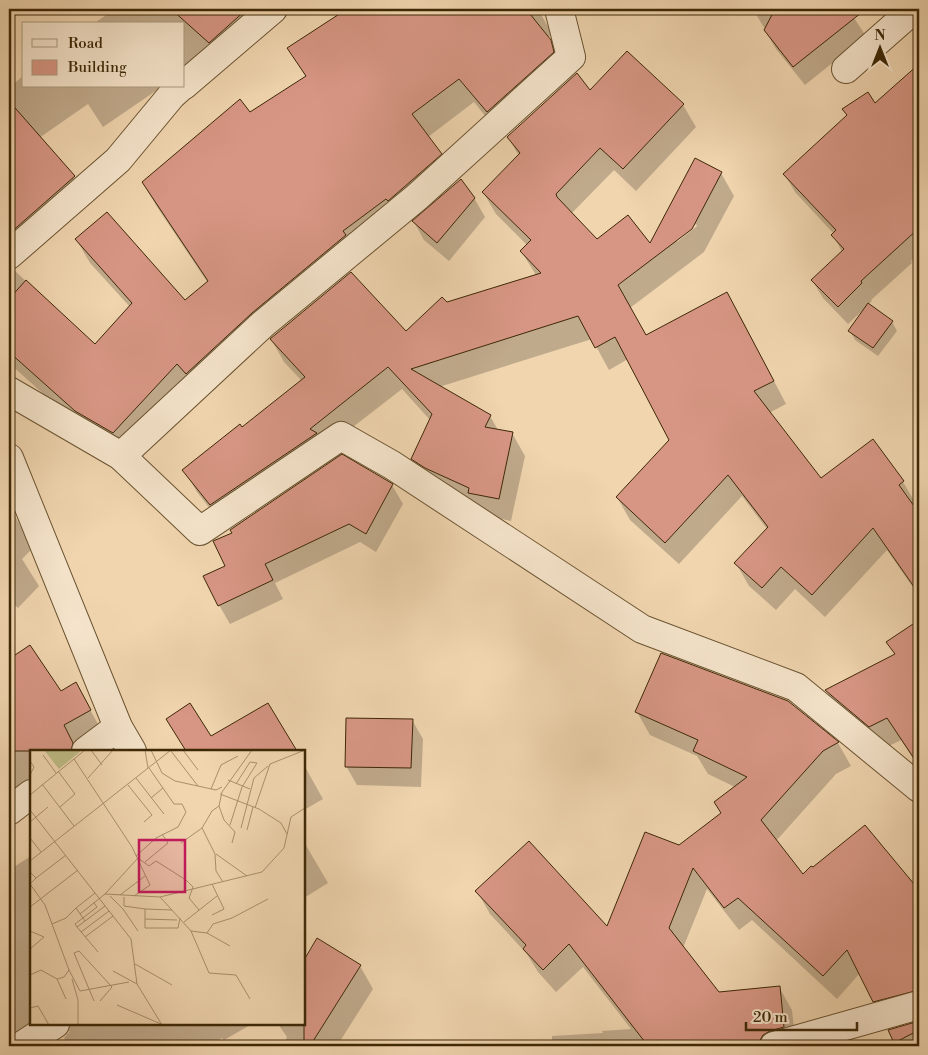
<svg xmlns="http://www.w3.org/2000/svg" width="928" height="1055" font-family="'Libre Bodoni',serif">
<rect width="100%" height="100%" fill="#f0d5af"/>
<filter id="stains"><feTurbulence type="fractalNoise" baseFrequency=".004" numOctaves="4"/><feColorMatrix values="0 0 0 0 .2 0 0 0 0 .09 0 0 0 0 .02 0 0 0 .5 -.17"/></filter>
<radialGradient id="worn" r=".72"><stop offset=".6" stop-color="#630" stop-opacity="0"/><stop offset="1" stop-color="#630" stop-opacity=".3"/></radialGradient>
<g fill="#0003" fill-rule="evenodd">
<polygon points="115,9 283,9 184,72 184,24 93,24"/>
<polygon points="349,9 538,9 552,34 547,38 564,66 501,136 474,102 428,137 441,154 455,178 128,457 90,436 9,363 9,88 24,75 24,86 163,86 103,127 88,104 39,138 74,177 88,201 10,271 14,270 95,345 130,307 90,263 76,239 184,302 208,283 157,207 143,183 306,77 289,48"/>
<polygon points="753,9 848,9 866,36 805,85 776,49 765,30 766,29 763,26"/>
<path d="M627,52L683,105L696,127L636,191L614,170L571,214L597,241L650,245L721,173L734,196L704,252L630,308L646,337L740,316L786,404L769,413L821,480L872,441L903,482L916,504L913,506L919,515V596L887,550L825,617L795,589L776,610L749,586L736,563L767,529L742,496L679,564L630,520L617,497L671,440L628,359L609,370L592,339L439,387L490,416L498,430L512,433L525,456L511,521L482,515L425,481L412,459L430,420L402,389L224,527L197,492L184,470L242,429L302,381L284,362L271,339L406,332L446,303L536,275L521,251L527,245L496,214L483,192L519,156L508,137L590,92ZM696,224L697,226L677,242V239Z"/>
<polygon points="859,106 919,178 919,254 911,261 912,263 871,300 872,301 868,304 892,322 897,331 878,356 855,340 850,331 865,310 864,309 848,324 823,298 812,280 842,252 833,235 834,234 795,192 785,175"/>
<polygon points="474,198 485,217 449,261 424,240 414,222"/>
<polygon points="392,485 403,504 376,552 360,542 275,583 283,599 230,624 219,605 233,533"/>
<polygon points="9,511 15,516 29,542 32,549 22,559 39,586 18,608 9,600"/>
<polygon points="919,621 919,767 901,740 883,749 839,713 827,691 895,655 888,642"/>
<polygon points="30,647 60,692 88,706 103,733 77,751 31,751 31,799 9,811 9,660"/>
<polygon points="787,702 838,743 851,766 836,774 776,841 803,876 912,883 919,881 919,1015 888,1024 860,973 837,999 752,920 739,930 707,889 683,948 719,993 779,987 792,1010 796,1046 552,1046 552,1036 603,1033 602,1031 631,1029 583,967 556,992 538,972 527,954 490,914 477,891 607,928 679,847 722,814 735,787 708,774 697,756 650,735 637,712"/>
<polygon points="267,704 296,751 187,751 168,719 210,738"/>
<polygon points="412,720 423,739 421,787 357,785 346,766"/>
<polygon points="304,765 323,799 304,810"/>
<polygon points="304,842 328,883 304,898"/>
<polygon points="31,856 31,1024 9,1046 9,870"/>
<polygon points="317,940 360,966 373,989 337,1046 283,1046 287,1037 278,1024 304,1024 304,962"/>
<polygon points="919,1022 919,1046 897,1046 889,1031"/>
<polygon points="55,1024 252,1024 224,1040 222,1038 209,1046 69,1046 64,1038 70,1031 61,1033"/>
</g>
<g fill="#d79684" stroke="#3d2806">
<polygon points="171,9 247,9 209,43"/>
<polygon points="347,9 526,9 551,40 554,52 487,112 459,79 412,114 442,154 388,201 386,199 343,231 346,235 252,313 186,374 177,364 113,433 75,411 9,352 9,299 26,280 95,344 132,303 75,239 107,212 185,300 208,281 142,182 240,99 250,112 306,76 287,48"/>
<polygon points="775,9 866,9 793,67 764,30"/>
<polygon points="627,51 684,104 623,169 600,148 556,194 557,197 597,239 628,215 650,243 695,158 722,172 692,229 618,285 646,335 727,292 774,381 754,391 821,478 873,439 904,481 899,485 919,513 919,594 873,528 812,595 781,567 762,588 734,563 768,527 728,475 665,543 616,497 669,440 615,337 595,348 578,316 411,369 491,415 485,427 513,432 499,499 468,493 469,488 425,468 411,459 432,414 388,367 310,429 317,433 210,505 182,470 240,424 242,427 305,377 270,339 351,272 406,331 442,297 447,302 541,273 520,251 531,240 482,192 520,153 507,137 577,73 590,90"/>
<polygon points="919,64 919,228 861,281 862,283 838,307 811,280 844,249 831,235 836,230 783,174 847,115 842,109 868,92 875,103"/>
<polygon points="9,101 75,176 9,234"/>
<polygon points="461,179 475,198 437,243 412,221"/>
<polygon points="868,303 893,321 873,348 848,331"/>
<polygon points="342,454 393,484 366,534 349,524 265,564 273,580 218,606 203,576 225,566 213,541 232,533 230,530"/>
<polygon points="919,620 919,766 887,718 869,727 825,690 895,654 886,642"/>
<polygon points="30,645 61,691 76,682 91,710 64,725 73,743 71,751 9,751 9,659"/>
<polygon points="661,653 788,701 839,742 823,751 761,820 803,874 811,866 813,867 865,825 919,890 919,990 873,1002 847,950 823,976 738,898 724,908 693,868 669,928 719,992 780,986 784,1027 770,1031 763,1035 759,1042 759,1046 648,1046 569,944 543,970 523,949 526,945 475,891 529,841 607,926 645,832 679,845 721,813 714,802 747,777 693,751 698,740 635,712"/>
<polygon points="190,703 211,736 268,703 297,751 186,751 166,719"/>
<polygon points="346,718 413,719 411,768 345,767"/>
<polygon points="317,938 361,965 310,1046 304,1046 304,960"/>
<polygon points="919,1021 919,1030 894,1043 888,1030"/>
</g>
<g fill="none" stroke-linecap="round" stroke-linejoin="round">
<g stroke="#6a5330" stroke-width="30">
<g id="minor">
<polyline points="846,69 914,9"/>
<polyline points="184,85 273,9"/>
<polyline points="9,255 118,160 171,96 182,86"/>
<polyline points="9,391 121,456 200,531 341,436 392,465 642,629 796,687 919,788"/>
<polyline points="121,456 263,324 417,197 571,57 559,9"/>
<polyline points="9,458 118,727 132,751"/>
<polyline points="86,751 118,727"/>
<polyline points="9,811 31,794"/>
<polyline points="21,1046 55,1024"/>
<polyline points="774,1046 919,1005"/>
</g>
</g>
<use href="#minor" stroke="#f5e4cb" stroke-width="28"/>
</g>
<g transform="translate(30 750)">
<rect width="275" height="275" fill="#f0d5af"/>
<path d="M14,0H52L29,19Z" fill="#bebc87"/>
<path fill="none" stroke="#a8906b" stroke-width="1" d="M61,0L72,15M115,0L118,18M121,0L132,23L145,31L186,40L192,37M153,0L168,20M141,1L168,36M13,5L26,23M44,9L102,97L120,135L104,146M0,11L4,17L0,25M28,21L45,44L30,57M58,28L83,0M106,28L134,64M198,30L220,39M12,34L44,76M98,35L122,65L114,72M181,39L191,15L208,6M190,44L229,59L251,73L257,84M0,45L55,0M121,48L133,38M225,58L240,14L275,0M0,60L101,189L107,234L132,275M0,72L18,57M200,75L212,37L227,13L220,12L206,34M172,78L185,104L186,121L193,132M211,78L224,28L238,16M217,80L223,57M0,88L11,102M151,93L172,78L182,61L189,56M202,93L205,82L194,70L189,56L192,42L222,0M186,104L217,126M106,106L126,88L148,77L156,62L152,54H144L119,18M0,111L141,0M115,112L138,93L132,84M0,122L6,128L0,134M6,128L36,105M0,134L15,155L39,220L34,227L27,229L11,220L0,225M182,134L194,159L182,165M75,144L108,108L119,116L126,111L156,130L163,137L159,148L169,160M90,145L115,126M80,146L93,159L108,181M94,147V156L115,159V178H148L150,168M130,147L161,181L179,223L206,225L220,249M0,157L48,120M115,159L142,160M50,164L75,144L130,147L232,122L254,98L261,67L275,58M115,169L147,170M55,171L46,158L65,143M154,172L187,146M22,174L36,168L46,158M47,177L45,174L67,157L64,153M0,181L14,187L0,199M161,181L177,183L200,196M51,182L79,161M177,183L183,174L202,168L238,149M55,187L83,166M68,202L47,177L75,156M105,214L142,235M39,220L50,241L99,232M83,221L107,234M27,229L36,249M42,229L48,250V275M64,251L44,203L49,201L82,237L70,251M87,255L131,274M0,258L8,256L19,275"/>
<path fill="#c2185b" fill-opacity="0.15" stroke="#c2185b" stroke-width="2.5" d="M109,90H155V142H109Z"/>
<rect width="275" height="275" fill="none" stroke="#3d2806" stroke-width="2.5"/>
</g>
<rect width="928" height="1055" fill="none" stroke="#f0d5af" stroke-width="30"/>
<rect x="10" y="10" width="908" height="1035" fill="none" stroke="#3d2806" stroke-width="2.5"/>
<rect x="15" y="15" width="898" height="1025" fill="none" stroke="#3d2806"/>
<rect x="22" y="22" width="162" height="65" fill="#f5e4cb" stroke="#ab997c"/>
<rect x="32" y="39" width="25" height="8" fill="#f5e4cb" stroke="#ab997c"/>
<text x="68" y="48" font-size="15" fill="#3d2806">Road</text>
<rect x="32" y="60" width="25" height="15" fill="#d79684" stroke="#ab997c"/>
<text x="68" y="72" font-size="15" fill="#3d2806">Building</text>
<g transform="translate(880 48)" stroke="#f5e4cb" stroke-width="4" paint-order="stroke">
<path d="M0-4L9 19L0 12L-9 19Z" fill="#3d2806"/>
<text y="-8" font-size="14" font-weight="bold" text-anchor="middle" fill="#3d2806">N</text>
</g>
<path d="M746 1022v8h111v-8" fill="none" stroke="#3d2806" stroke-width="2.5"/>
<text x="753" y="1022" font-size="15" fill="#3d2806" stroke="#f5e4cb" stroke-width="4" paint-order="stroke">20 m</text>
<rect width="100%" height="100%" filter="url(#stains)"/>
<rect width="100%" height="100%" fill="url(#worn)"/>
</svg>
